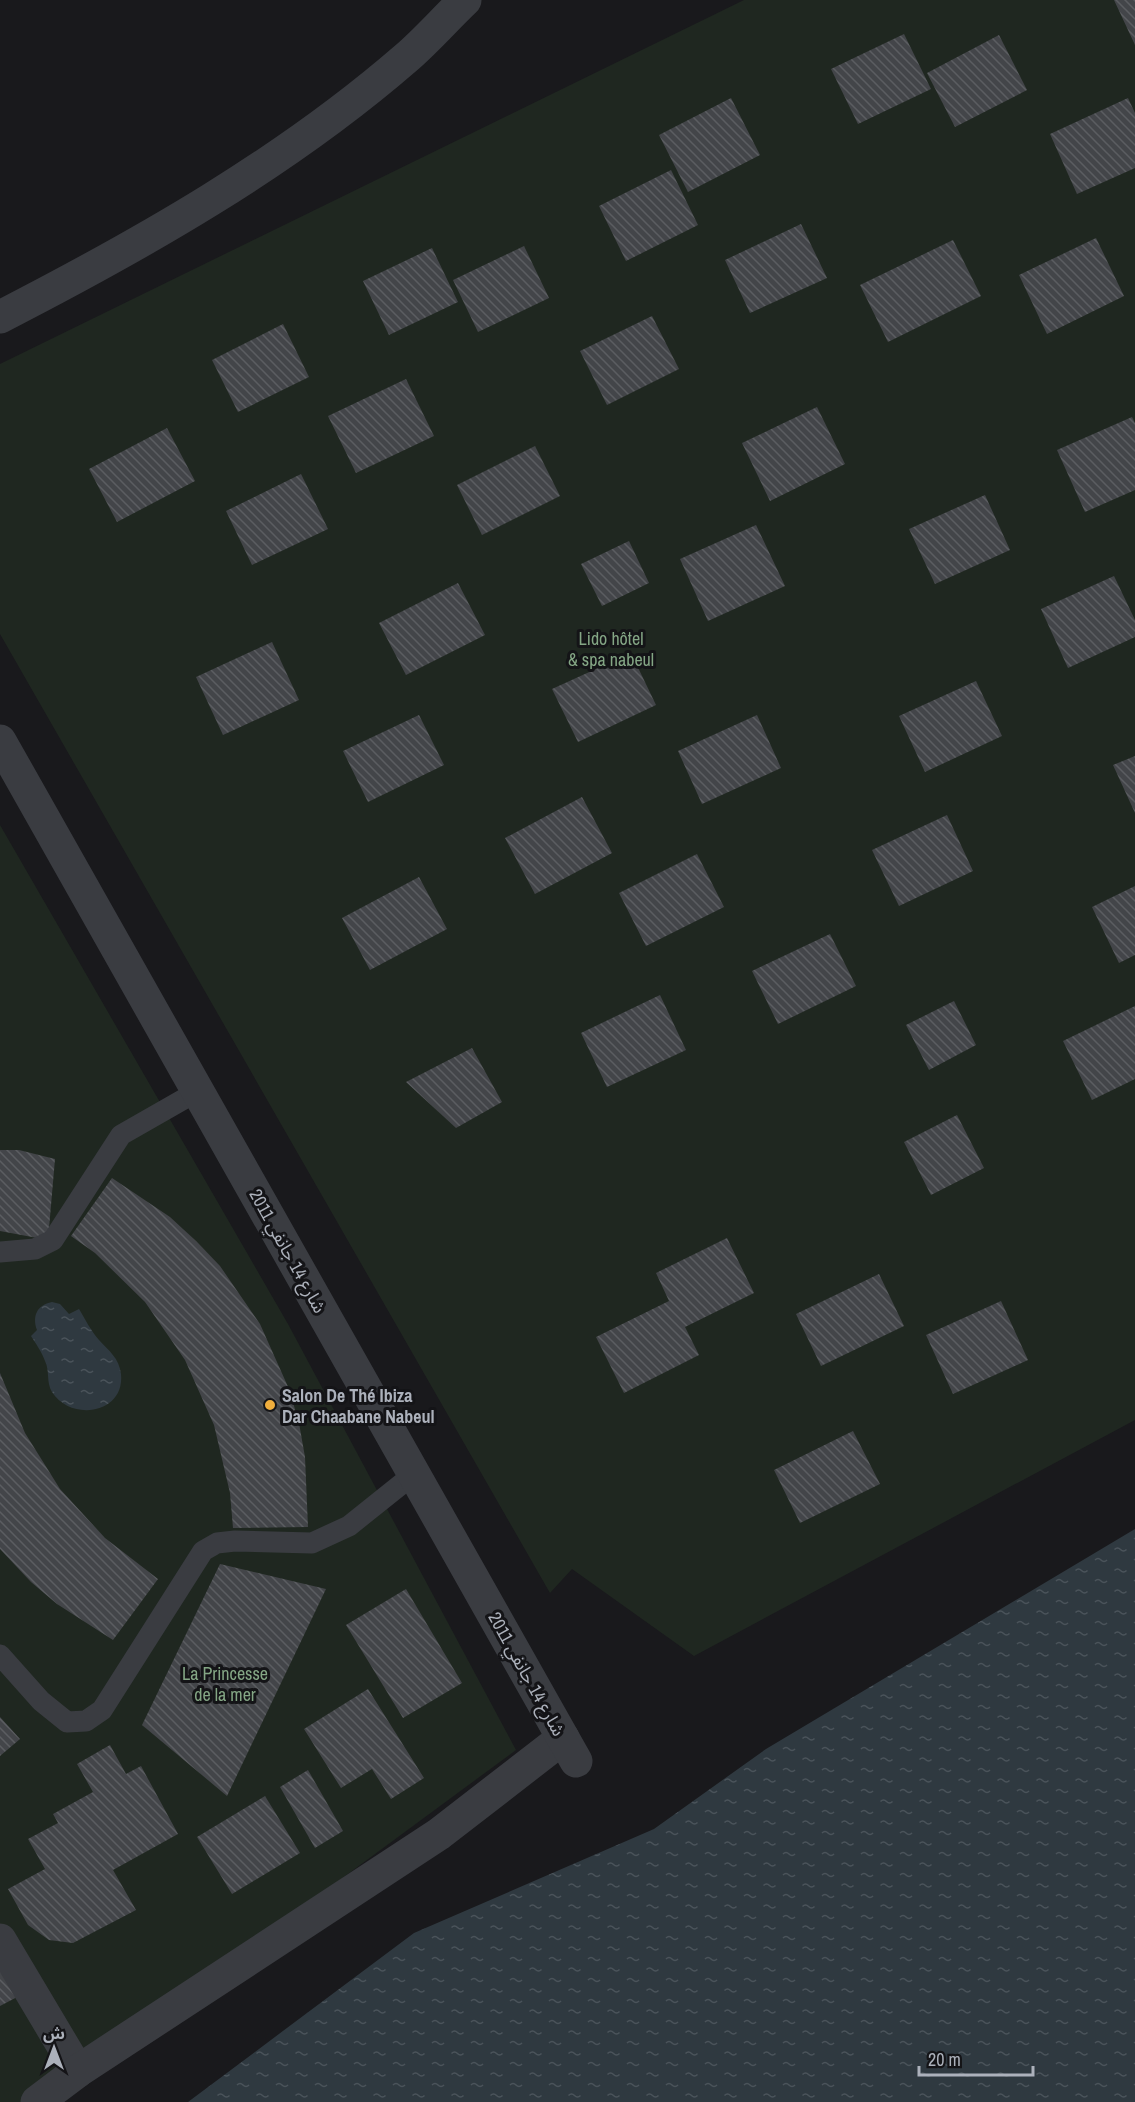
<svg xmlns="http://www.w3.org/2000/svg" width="1135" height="2102" font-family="'Archivo Narrow','Noto Sans Arabic',sans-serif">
<defs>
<pattern id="water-ripples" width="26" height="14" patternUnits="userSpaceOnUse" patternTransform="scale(1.5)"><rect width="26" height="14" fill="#2f3940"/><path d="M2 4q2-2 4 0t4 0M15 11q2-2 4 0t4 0" fill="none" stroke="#4a535a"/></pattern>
<pattern id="building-back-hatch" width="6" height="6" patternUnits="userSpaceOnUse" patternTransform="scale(1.5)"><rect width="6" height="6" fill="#434549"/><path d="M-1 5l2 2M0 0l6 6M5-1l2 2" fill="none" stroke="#5b5d61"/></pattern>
</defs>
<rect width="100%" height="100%" fill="#19191c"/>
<g fill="#1f2720">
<polygon points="744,0 1135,0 1135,1420 694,1656 572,1569 550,1593 0,634 0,364"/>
<polygon points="0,825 288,1324 516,1750 39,2102 0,2102"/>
</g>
<g fill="url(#water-ripples)">
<path d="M52,1302L60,1304L69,1314L79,1309C85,1319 91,1331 99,1340C109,1351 119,1358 121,1374C125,1414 71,1422 52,1392C46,1382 50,1371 45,1361C42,1352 36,1344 31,1336L37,1330C32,1316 37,1305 52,1302Z"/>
<polygon points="1135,1529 1135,2102 188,2102 414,1933 654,1829 766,1749"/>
</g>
<g fill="url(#building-back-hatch)">
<polygon points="1114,0 1135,0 1135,45"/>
<polygon points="904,34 931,89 858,124 831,69"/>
<polygon points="999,35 1027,90 955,127 927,73"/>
<polygon points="731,98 760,155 688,192 659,135"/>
<polygon points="1128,98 1135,113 1135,168 1077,194 1050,134"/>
<polygon points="671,170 698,225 626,261 599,206"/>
<polygon points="801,224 827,278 750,313 725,260"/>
<polygon points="1096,238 1124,296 1047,334 1019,275"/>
<polygon points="953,240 981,296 888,342 860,285"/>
<polygon points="524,246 549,298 478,332 453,280"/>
<polygon points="432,248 458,302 389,335 363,281"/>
<polygon points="652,316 679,369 607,405 580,351"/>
<polygon points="283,324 309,377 238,412 212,360"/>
<polygon points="406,379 434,436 356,473 328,416"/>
<polygon points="817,407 845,464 770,501 742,443"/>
<polygon points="1132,417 1135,423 1135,490 1085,512 1057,450"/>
<polygon points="167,428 195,481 117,522 89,469"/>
<polygon points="535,446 560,496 482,535 457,485"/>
<polygon points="301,474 328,529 252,565 226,511"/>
<polygon points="985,495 1010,550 935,584 909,529"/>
<polygon points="756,525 785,586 708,621 680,559"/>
<polygon points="629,541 649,583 602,606 581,564"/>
<polygon points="1114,576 1135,620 1135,637 1068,668 1041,609"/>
<polygon points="458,583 485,635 406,675 379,623"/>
<polygon points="272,642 299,700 223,735 196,677"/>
<polygon points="631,653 656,705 578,742 552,689"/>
<polygon points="976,681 1002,736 925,772 899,716"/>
<polygon points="419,715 444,765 368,802 343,751"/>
<polygon points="757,715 781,768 702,804 678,751"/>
<polygon points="1135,756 1135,813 1113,765"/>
<polygon points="582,797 612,853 535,894 505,838"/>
<polygon points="947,815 973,871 899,906 872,850"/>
<polygon points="697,854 724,907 646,946 619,893"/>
<polygon points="419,877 447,929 370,970 342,918"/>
<polygon points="1135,886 1135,955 1119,963 1092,907"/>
<polygon points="830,934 856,986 778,1024 752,971"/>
<polygon points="660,995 686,1050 607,1087 581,1033"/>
<polygon points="954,1001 976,1045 929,1070 906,1025"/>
<polygon points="1135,1006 1135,1079 1092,1100 1063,1041"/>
<polygon points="472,1048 502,1102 456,1128 406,1082"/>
<polygon points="957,1115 984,1168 931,1195 904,1142"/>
<polygon points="0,1150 19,1150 55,1159 48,1240 0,1231"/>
<polygon points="112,1178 170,1217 196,1241 220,1266 260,1324 289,1389 299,1423 305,1457 308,1527 233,1528 230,1493 214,1425 185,1360 145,1302 95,1253 71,1236"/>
<polygon points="727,1238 754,1293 685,1327 699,1355 624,1393 596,1337 669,1301 656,1273"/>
<polygon points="879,1274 904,1326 821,1366 796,1314"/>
<polygon points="1001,1301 1028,1360 953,1394 926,1335"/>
<polygon points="0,1373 25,1433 60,1489 105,1538 158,1579 113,1640 57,1604 31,1582 0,1549"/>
<polygon points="853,1431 880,1484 800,1523 774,1470"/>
<polygon points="220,1564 326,1589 227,1796 142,1725"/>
<polygon points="406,1589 462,1683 403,1718 346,1625"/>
<polygon points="368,1689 424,1778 391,1799 372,1769 341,1788 304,1729"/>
<polygon points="0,1717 20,1739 0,1756"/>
<polygon points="110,1745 126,1774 141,1766 178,1834 113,1870 136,1910 73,1943 49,1940 28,1925 8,1889 45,1869 28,1839 58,1823 53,1814 93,1792 77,1764"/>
<polygon points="308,1770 343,1831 315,1848 280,1787"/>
<polygon points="265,1796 300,1853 232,1894 197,1837"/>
<polygon points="0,1958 21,1995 0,2006"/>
</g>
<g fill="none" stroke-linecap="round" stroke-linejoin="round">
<g stroke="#3a3c41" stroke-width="21">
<polyline points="0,1252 35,1249 53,1240 121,1135 198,1091"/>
<polyline points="0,1655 41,1701 67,1722 86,1721 102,1710 203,1551 217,1543 235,1541 312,1543 349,1526 414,1474"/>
</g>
<g stroke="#3a3c41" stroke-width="33">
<path d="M0,317C142,244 285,163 406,58C427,40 445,19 465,0"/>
<polyline points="0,1940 78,2071"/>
<polyline points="37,2102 78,2071 439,1834 563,1738"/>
</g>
<polyline stroke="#3a3c41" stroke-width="33" points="0,741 576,1761"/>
</g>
<circle fill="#f0ae3d" stroke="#141417" stroke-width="2" cx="270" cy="1405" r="6"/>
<g text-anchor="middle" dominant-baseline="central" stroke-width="6" stroke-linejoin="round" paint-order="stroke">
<g font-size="18" fill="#84a685" stroke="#141417">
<text x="611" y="638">Lido hôtel<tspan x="611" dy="21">&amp; spa nabeul</tspan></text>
<text x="225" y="1673">La Princesse<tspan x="225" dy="21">de la mer</tspan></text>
</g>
<g font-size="18" fill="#acb1bb" stroke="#141417">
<text transform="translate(288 1251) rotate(61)">شارع 14 جانفي 2011</text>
<text transform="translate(527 1674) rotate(61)">شارع 14 جانفي 2011</text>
</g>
<g font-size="18" font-weight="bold" fill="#acb1bb" stroke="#141417" text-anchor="start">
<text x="282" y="1395">Salon De Thé Ibiza<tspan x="282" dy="21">Dar Chaabane Nabeul</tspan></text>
</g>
</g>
<g transform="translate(54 2048)" stroke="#141417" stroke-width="4.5" paint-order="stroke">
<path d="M0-4.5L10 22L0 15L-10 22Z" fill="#acb1bb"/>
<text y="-9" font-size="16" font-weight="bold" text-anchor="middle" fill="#acb1bb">ش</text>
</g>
<path d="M919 2066v9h114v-9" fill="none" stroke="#acb1bb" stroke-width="3"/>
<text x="928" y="2066" font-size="18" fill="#acb1bb" stroke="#141417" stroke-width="4.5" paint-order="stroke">20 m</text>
</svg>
